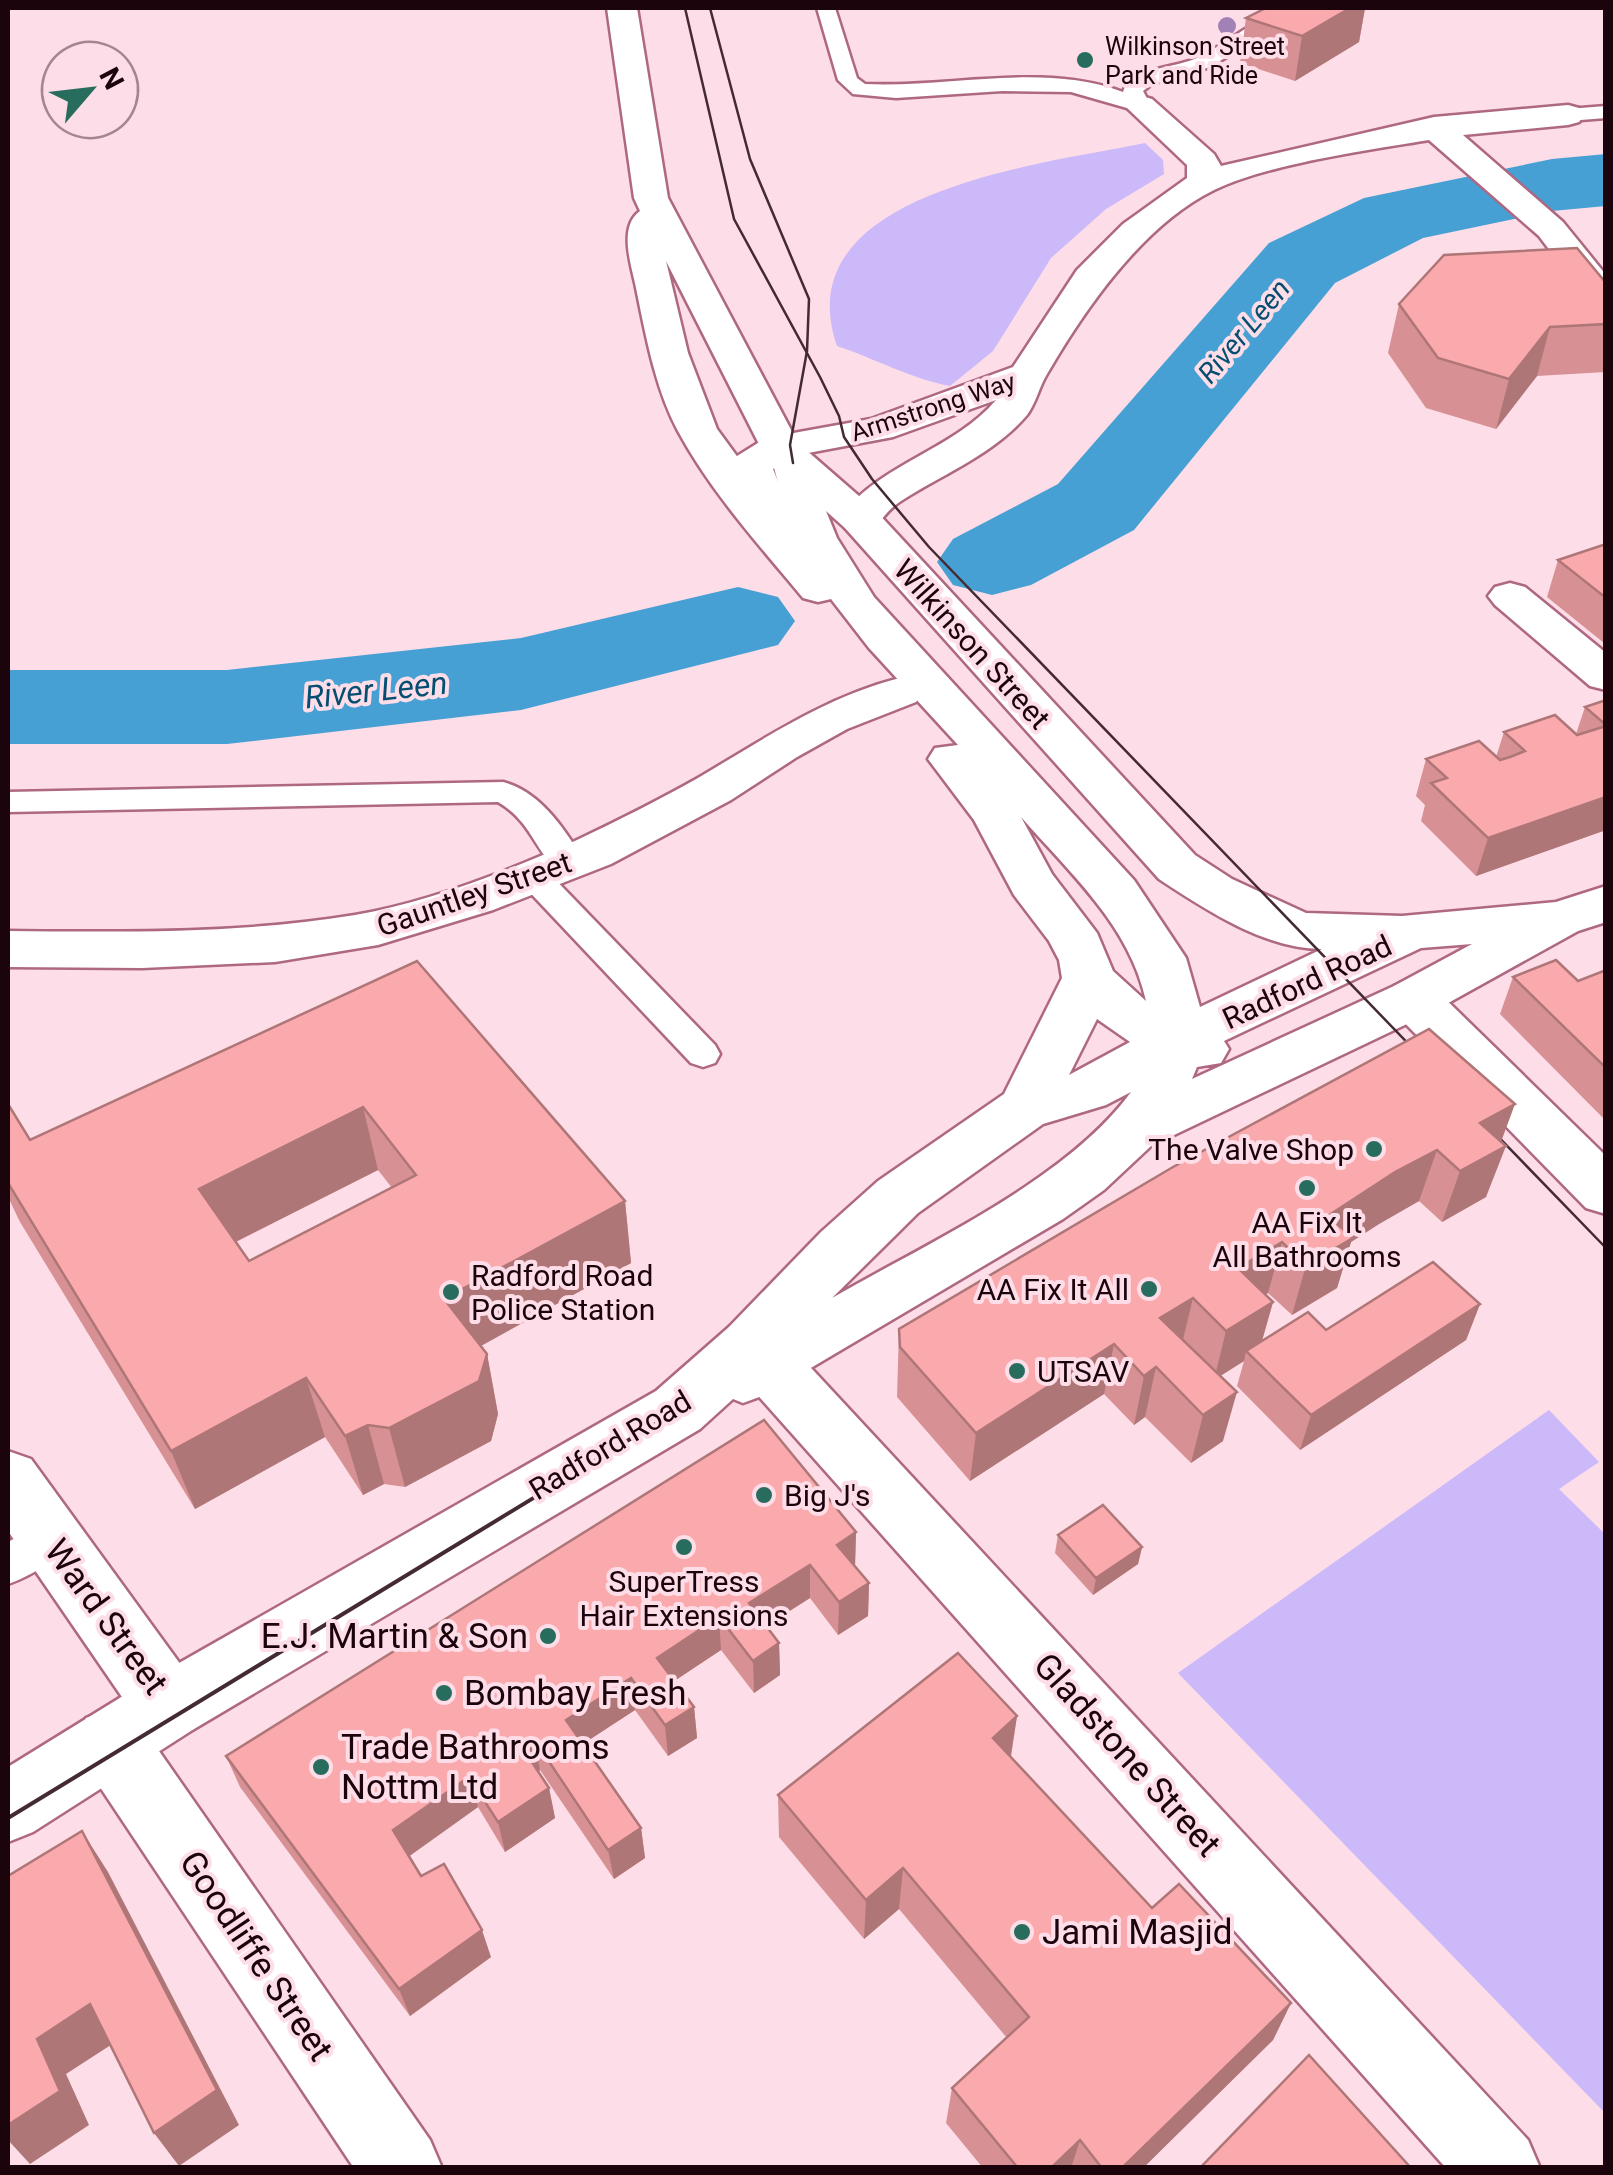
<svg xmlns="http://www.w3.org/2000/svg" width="1613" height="2175" font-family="Roboto,sans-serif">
<rect width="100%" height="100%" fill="#fddde7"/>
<g fill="#cbb9fa">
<path d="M1145,143L1163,160L1164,174L1106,209L1051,258L993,351L950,386C909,378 876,359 837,346C783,190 1046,164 1145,143Z"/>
<polygon points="1549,1410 1599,1462 1559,1489 1605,1534 1605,2113 1178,1673"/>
</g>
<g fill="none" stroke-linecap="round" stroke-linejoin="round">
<g fill="#47a0d3" fill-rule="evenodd">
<polygon points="1606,154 1606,206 1552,211 1423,238 1335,283 1134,530 1031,585 992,595 953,585 937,562 953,539 1058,484 1269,243 1364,198 1552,159"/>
<polygon points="738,587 778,597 795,621 778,645 521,710 227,744 8,744 8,670 227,670 521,638"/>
</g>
<g stroke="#ae6882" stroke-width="5">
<g id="lane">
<path d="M817,8H835L857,78L865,84C950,88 1042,62 1123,92C1129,68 1176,68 1197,58C1233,42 1266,5 1307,8L1210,67L1152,84L1143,91L1151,106L1141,112L1071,92L1002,91L896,98L853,94L838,80Z"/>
<polygon points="1606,106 1606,118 1568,121 1558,115 1568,109"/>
<path d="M503,782C541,792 565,830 585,862L580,870C573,872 564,874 557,869C535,851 531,821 498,802L8,812V792Z"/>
<polygon points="533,865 544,868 715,1045 720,1054 715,1063 703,1067 691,1063 522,884 517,876 522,868"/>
<path d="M49,1520L64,1525L70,1538C60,1560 30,1576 8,1584V1542Z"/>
</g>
</g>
<g stroke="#ae6882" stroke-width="5">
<g id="street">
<path d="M1141,96L1152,99L1214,154L1221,166L1434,117L1568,105L1579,108L1584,115L1579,122L1568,125L1463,135L1563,222L1606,275V285L1591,291L1578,288L1539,236L1429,140C1369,150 1267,164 1214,190C1143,225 1086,307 1047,374C1039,387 1036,403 1027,415C994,454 943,474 901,501C877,516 881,537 845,528L839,519C877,464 953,451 996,400L893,437L792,456L773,469L803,543L797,552L782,556L767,552L731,465L737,456L766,438L871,419L1013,367L1077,270L1123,224L1187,178V165L1125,106L1130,99Z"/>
<polygon points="1510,583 1525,587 1606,653 1606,690 1590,686 1495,605 1488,596 1495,587"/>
<path d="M900,678L916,682L923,692L916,702L847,729L797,757L731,800L611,864L493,910L378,945L275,962L142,968L8,967V931C124,932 240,934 355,915C426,903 511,870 577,840C617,821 659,800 698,778C764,739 825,697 900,678Z"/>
<polygon points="1413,980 1432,986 1606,1156 1606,1214 1586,1208 1394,1012 1387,999 1394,986"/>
<polygon points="751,1320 773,1327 1528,2140 1540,2168 1446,2168 729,1363 720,1345 729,1327"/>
<polygon points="8,1451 31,1459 194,1683 204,1706 194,1729 169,1739 144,1729 8,1531"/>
<polygon points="111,1709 136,1718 430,2140 442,2168 354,2168 86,1766 76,1742 86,1718"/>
</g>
</g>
<g stroke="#ae6882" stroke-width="5">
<path id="secondary" d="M607,8H637L668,198L798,443L875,510L1195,855L1232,879L1306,913L1402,916L1556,902L1606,886V922L1578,931L1432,1012L1151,1146L1104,1190L1063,1219L765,1395L743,1403L733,1399L700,1429L194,1729L33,1832L8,1842V1767L144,1683L656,1391L729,1327L821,1232L878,1181L1004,1094L1062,978L1059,960L1049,941L1014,895L974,820L928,759L935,748L958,745L869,648L831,599L818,602L803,598C759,545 711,492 678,431C654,386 645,331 635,283C630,261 619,226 640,211L634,198ZM666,261L760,446L773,464L791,530L717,429L688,353ZM826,511L845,528L1159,879C1206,910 1265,949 1322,949L1200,1007L1186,958L1134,880L874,597L837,538ZM1021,817C1070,873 1130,926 1146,1001L1113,971L1097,933L1052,874ZM1472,944L1394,986L1192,1079L1197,1067L1221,1063L1229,1049L1224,1041L1421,948ZM1097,1019L1130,1042L1069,1075ZM1131,1092C1067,1180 927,1243 832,1298L918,1213L1043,1124L1106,1105Z"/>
</g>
<use href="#lane" fill="#fff" fill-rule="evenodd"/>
<use href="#street" fill="#fff" fill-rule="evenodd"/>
<use href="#secondary" fill="#fff" fill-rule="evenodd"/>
<g stroke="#442a33" stroke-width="2.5">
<polyline points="685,8 734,219 820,377 839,416 844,437 872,479 929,547 1424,1060"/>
<polyline points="710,8 750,159 809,299 807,351 790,445 793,463"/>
<polyline points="1483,1121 1606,1248"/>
<polyline points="669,1415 678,1410"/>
</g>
<polyline stroke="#442a33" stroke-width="4" points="8,1818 673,1413"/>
</g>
<circle fill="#a281b7" cx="1227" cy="26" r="9"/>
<g fill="#d79194" fill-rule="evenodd">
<polygon points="1266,8 1365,8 1359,42 1295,81 1240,63 1246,18"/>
<polygon points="1606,283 1606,372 1537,376 1496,429 1426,408 1388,353 1399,304"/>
<polygon points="1606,544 1606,643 1604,643 1547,597 1558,560"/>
<polygon points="1606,700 1606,830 1476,876 1421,821 1425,805 1416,796 1426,759 1496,757 1504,732 1576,734 1585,707"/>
<path d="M417,961L625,1201L631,1263L481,1346L487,1354L498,1414L491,1441L405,1487L384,1484L363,1495L325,1437L195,1509L20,1222L8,1197V1104L30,1140ZM378,1170L392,1188L249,1261L236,1242Z"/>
<polygon points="1606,970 1606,1121 1500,1014 1513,977 1578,981"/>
<polygon points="1501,1142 1486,1197 1442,1222 1419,1201 1379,1224 1351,1242 1337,1288 1292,1315 1268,1293 1265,1294 1273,1302 1262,1341 1480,1304 1466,1340 1300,1450 1237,1386 1244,1361 1220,1376 1223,1441 1191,1463 1145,1417 1134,1425 1104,1394 970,1481 897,1397 899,1329 1173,1167"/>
<polygon points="856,1532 855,1566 869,1583 868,1616 838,1635 810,1598 766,1626 779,1643 780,1675 754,1693 721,1650 675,1680 694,1707 697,1738 668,1756 635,1710 583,1744 641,1828 645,1858 614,1879 540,1770 538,1772 549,1788 555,1818 505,1852 478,1807 409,1856 421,1876 491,1957 410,2016 240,1787 226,1756"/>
<polygon points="1058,1535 1142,1547 1138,1564 1093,1595 1055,1553"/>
<polygon points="1017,1716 1011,1757 1152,1908 1291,2003 1273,2040 1143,2168 983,2168 946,2123 952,2088 1007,2038 899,1909 864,1939 779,1837 778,1795"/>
</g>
<g fill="#af7678">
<polygon points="1350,8 1365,8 1359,42 1295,81 1302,36"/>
<polygon points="1550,327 1537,376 1496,429 1509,379"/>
<polygon points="1606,797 1606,830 1476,876 1488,838"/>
<polygon points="1515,1104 1498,1150 1506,1146 1486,1197 1442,1222 1460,1171 1480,1123"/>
<polygon points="363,1107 378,1170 219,1250 199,1189"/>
<polygon points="1437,1150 1419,1201 1379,1224 1351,1242 1337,1288 1292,1315 1306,1265 1328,1216 1395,1172"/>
<polygon points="625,1201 631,1263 457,1359 444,1299"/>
<polygon points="1282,1242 1268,1293 1226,1319 1238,1268"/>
<polygon points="1193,1298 1181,1348 1160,1318"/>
<polygon points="1273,1302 1259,1351 1246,1351 1244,1361 1214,1380 1226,1331"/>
<polygon points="1480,1304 1466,1340 1300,1450 1311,1415"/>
<polygon points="1114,1344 1104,1394 970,1481 976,1433"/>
<polygon points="487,1354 498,1414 491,1441 405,1487 389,1428"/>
<polygon points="1156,1367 1145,1417 1134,1425 1144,1376"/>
<polygon points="306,1378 325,1437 195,1509 171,1451"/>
<polygon points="1237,1392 1223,1441 1191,1463 1203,1415"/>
<polygon points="368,1425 384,1484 363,1495 345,1436"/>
<polygon points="856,1532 855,1566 837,1545"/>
<polygon points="1142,1547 1138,1564 1093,1595 1096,1578"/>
<polygon points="810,1565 810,1598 750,1636 749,1603"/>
<polygon points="869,1583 868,1616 838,1635 839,1602"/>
<polygon points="719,1617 721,1650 661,1690 657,1658"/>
<polygon points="779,1643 780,1675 754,1693 753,1661"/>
<polygon points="631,1678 635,1710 572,1751 566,1720"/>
<polygon points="694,1707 697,1738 668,1756 665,1725"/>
<polygon points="1017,1716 1010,1760 993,1738"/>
<polygon points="534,1739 540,1770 529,1778 522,1747"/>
<polygon points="469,1777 478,1807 404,1860 393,1830"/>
<polygon points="549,1788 555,1818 505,1852 498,1822"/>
<polygon points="641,1828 645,1858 614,1879 608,1850"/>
<polygon points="82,1831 108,1872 239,2125 179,2166 154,2133"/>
<polygon points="903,1868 899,1909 864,1939 866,1900"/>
<polygon points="482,1930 491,1957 410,2016 399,1989"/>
<polygon points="1291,2003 1273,2040 1143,2168 1122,2168"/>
<polygon points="90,2004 117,2041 66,2074 89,2125 30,2164 8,2140 8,2125 37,2039"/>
<polygon points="1080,2140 1071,2168 1051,2168"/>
</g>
<g fill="#faa9ac" stroke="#af7678" stroke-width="2.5" fill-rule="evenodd">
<polygon points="1266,8 1350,8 1302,36 1246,18"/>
<polygon points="1577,248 1606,283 1606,324 1550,327 1509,379 1438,358 1399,304 1444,255"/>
<polygon points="1606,544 1606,598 1558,560"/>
<polygon points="1606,700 1606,725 1585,707"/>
<polygon points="1555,715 1577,735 1606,726 1606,797 1488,838 1431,783 1447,778 1426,759 1479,741 1500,760 1510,757 1525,751 1504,732"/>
<polygon points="1556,960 1578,981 1606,970 1606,1068 1513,977"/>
<path d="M417,961L625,1201L444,1299L487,1354L479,1381L389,1428L368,1425L345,1436L306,1378L171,1451L8,1183V1104L30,1140ZM363,1107L416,1175L249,1261L199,1189Z"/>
<polygon points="1429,1029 1515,1104 1480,1123 1506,1146 1460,1171 1437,1150 1395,1172 1328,1216 1353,1238 1306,1265 1282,1242 1238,1268 1273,1302 1226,1331 1193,1298 1160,1318 1237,1392 1203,1415 1156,1367 1144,1376 1114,1344 976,1433 900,1347 899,1329 1173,1167"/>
<polygon points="1433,1262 1480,1304 1311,1415 1246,1351 1308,1312 1326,1330"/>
<polygon points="764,1420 856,1532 837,1545 869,1583 839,1602 810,1565 749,1603 779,1643 753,1661 719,1617 657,1658 694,1707 665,1725 631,1678 566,1720 641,1828 608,1850 534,1739 522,1747 549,1788 498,1822 469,1777 393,1830 421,1876 444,1864 482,1930 399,1989 226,1756"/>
<polygon points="1103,1505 1142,1547 1096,1578 1058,1535"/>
<polygon points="958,1653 1017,1716 993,1738 1152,1908 1179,1884 1291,2003 1122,2168 1102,2168 1080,2140 1051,2168 1018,2168 952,2088 1029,2017 903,1868 866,1900 778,1795"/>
<polygon points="82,1831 217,2090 154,2133 90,2004 37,2039 60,2091 8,2125 8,1876"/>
<polygon points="1309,2055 1411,2168 1200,2168"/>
</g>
<g fill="#286c5d" stroke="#fddde7" stroke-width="4">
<circle cx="1085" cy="60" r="10"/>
<circle cx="1374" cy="1149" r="10"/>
<circle cx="1307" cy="1188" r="10"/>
<circle cx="1149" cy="1289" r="10"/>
<circle cx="451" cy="1292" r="10"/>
<circle cx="1017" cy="1371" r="10"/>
<circle cx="764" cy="1495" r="10"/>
<circle cx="684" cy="1547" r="10"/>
<circle cx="548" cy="1636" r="10"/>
<circle cx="444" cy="1693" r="10"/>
<circle cx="321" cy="1767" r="10"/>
<circle cx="1022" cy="1932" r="10"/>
</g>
<g text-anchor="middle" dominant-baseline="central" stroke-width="8" stroke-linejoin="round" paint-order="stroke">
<g font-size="25" fill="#1c040d" stroke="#fddde7" text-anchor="start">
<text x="1105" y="46">Wilkinson Street<tspan x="1105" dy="29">Park and Ride</tspan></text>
</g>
<g font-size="25" fill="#1c040d" stroke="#fddde7">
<text transform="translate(933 407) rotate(-18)">Armstrong Way</text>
</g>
<g font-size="28" font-style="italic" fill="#044e71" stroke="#fddde7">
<text transform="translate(1244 331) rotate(-50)">River Leen</text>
</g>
<g font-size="30" fill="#1c040d" stroke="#fddde7">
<text transform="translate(972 644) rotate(48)">Wilkinson Street</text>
<text transform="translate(474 894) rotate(-19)">Gauntley Street</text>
<text transform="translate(1307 982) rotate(-25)">Radford Road</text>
<text transform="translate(610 1445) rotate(-31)">Radford Road</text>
</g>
<g font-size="30" fill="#1c040d" stroke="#fddde7" text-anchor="start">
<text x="1354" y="1149" text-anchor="end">The Valve Shop</text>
<text x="1307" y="1222" text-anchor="middle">AA Fix It<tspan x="1307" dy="34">All Bathrooms</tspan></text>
<text x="471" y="1275">Radford Road<tspan x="471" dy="34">Police Station</tspan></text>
<text x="1129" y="1289" text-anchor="end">AA Fix It All</text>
<text x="1037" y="1371">UTSAV</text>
<text x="784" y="1495">Big J's</text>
<text x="684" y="1581" text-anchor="middle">SuperTress<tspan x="684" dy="34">Hair Extensions</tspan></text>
</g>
<g font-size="32" font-style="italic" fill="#044e71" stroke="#fddde7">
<text transform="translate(376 690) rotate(-6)">River Leen</text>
</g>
<g font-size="35" fill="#1c040d" stroke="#fddde7">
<text transform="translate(106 1617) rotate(54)">Ward Street</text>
<text transform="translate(1127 1755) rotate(48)">Gladstone Street</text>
<text transform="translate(256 1956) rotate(56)">Goodliffe Street</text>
</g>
<g font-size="35" fill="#1c040d" stroke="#fddde7" text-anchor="start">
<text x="528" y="1636" text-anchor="end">E.J. Martin &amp; Son</text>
<text x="464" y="1693">Bombay Fresh</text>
<text x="341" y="1747">Trade Bathrooms<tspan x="341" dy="40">Nottm Ltd</tspan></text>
<text x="1042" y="1932">Jami Masjid</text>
</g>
</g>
<rect width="1613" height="2175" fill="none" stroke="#1c040d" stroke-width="20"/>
<g transform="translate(90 90) rotate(62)"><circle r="48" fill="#fddde7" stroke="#a38690" stroke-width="2.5"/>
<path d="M0-8L18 38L0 25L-18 38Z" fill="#286c5d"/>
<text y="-15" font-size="28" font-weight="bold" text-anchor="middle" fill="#1c040d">N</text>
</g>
</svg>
